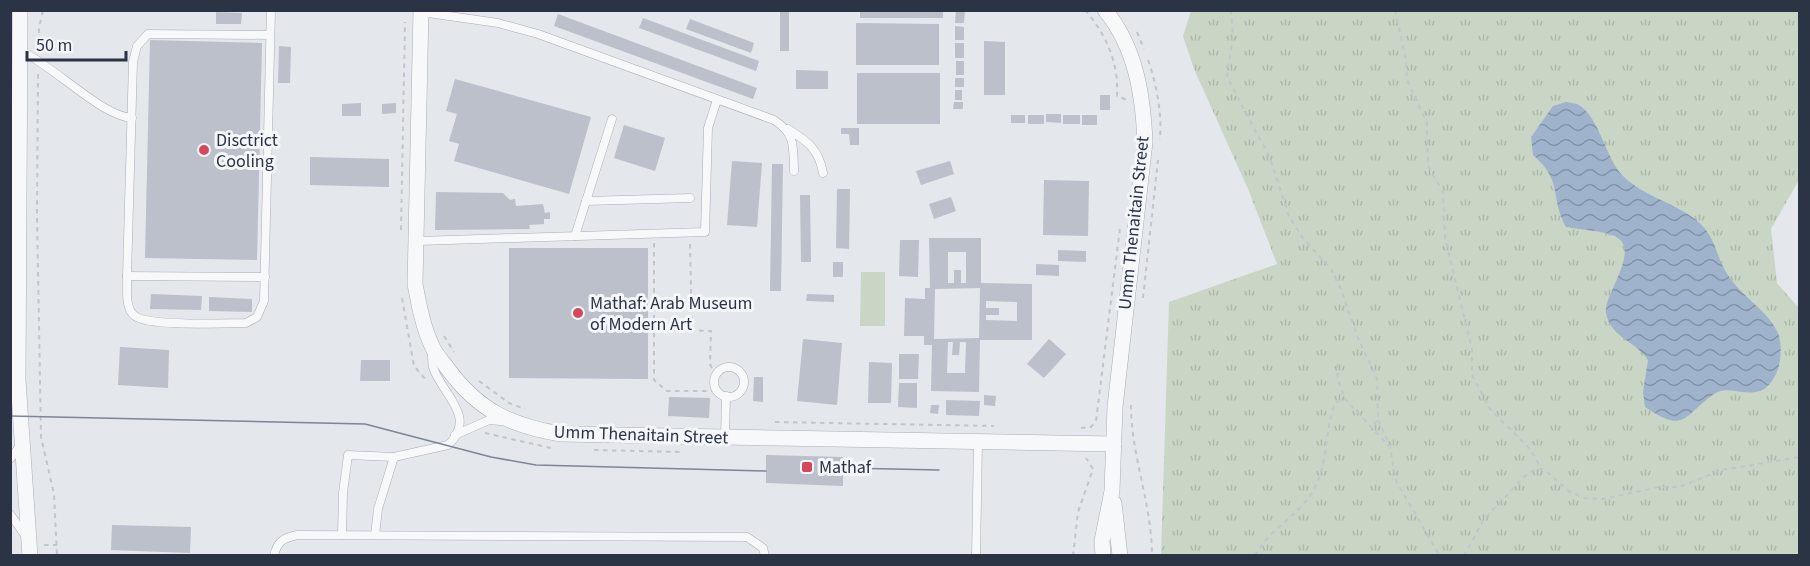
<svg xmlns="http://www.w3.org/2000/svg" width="1810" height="566" font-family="'Source Sans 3',sans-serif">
<defs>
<pattern id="grass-tufts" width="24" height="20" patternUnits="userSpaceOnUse" patternTransform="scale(1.5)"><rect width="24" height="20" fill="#c9d6c5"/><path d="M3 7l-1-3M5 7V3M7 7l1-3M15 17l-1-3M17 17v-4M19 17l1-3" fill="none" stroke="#adb8ab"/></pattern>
<pattern id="water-waves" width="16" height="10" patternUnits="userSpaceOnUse" patternTransform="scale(1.5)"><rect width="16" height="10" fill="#9fb4cc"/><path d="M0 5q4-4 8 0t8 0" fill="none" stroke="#8293a7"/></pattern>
</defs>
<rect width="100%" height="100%" fill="#e4e7ec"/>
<polygon fill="url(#grass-tufts)" points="1191,11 1799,11 1799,180 1771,229 1777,283 1799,308 1799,555 1161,556 1169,302 1277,264 1248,189 1194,69 1183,36"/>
<polygon fill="#c9d6c5" points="861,272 885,272 885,326 860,326"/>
<path fill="url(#water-waves)" d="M1566,102C1570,103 1576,103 1579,105C1599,117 1606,158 1622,175C1643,196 1670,201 1692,217C1719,236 1713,255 1730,278C1743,297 1768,311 1778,333C1782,342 1781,360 1778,369C1762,412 1733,380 1714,394C1682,417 1685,434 1645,407L1643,392L1648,360C1637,342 1610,337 1606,313C1603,294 1645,246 1612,235C1597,230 1581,230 1566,227C1549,196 1564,182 1533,155L1531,137L1553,106Z"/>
<g fill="#bbc0ca" fill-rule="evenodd">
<rect x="780" y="10" width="9" height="41"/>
<rect x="860" y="10" width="83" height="8"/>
<polygon points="956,10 965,10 964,23 955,23"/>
<polygon points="216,12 242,13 241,24 216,24"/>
<polygon points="558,14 757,88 753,99 554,26"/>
<polygon points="643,18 759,61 756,71 639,28"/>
<polygon points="690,19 754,43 751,53 686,29"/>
<polygon points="856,23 939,24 939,65 856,65"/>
<polygon points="955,26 964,27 964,40 955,40"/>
<polygon points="150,40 262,43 257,260 145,258"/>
<polygon points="984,41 1005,42 1005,95 984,95"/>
<rect x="955" y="43" width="9" height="15"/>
<polygon points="279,46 291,47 290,83 278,83"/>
<rect x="956" y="61" width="8" height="14"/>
<polygon points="796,70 828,71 828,89 796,89"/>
<rect x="857" y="73" width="83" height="51"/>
<rect x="955" y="78" width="9" height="9"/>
<polygon points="455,79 591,117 569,194 454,161 459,144 449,141 457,114 446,111"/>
<rect x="955" y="90" width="7" height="10"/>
<rect x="1100" y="95" width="10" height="15"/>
<polygon points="954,102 963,102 963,109 953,109"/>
<polygon points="361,103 361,116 342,116 342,104"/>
<polygon points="396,103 396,113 382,114 382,104"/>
<polygon points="1046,114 1061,114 1061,123 1046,122"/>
<rect x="1011" y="115" width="14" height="8"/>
<rect x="1028" y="115" width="16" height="9"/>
<rect x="1063" y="115" width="17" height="9"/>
<rect x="1082" y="115" width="15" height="10"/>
<polygon points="624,125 665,138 655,171 614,158"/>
<polygon points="841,128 859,128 859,145 850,145 849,134 841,134"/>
<polygon points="310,157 389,159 389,187 310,185"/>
<polygon points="732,161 762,163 757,227 727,225"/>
<polygon points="950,161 954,174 921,185 916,171"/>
<polygon points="772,164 783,164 781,291 770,291"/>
<polygon points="1044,180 1089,181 1088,236 1043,235"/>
<polygon points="837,189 850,189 849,249 836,248"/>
<polygon points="436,192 503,193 510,200 515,199 516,206 543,204 545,213 550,212 550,219 544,219 544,224 529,225 530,229 435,230"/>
<polygon points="800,195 810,195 811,262 801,262"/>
<polygon points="951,197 956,211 934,219 929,204"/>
<path d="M929,238H981V283L1032,284V340H980L979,392L931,391L932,345H924V336H904L905,298L925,299V288H930ZM948,252H966V283H961V270H954V283H948ZM980,288L979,338L934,339L935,289ZM986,301L1017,302V321L986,320V315H999V308H986ZM948,342H953L952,355H959L960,342H966L965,373H947Z"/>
<polygon points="900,240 919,240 918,277 899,276"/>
<polygon points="509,248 648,248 648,379 509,378"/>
<polygon points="1058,250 1086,251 1086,262 1058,261"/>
<rect x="833" y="262" width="10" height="15"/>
<polygon points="1036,264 1059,265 1059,276 1036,275"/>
<polygon points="151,294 202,296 201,310 150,309"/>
<polygon points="807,294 834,295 834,302 806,301"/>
<polygon points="209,297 252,299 252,312 209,311"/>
<polygon points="803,339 842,343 837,405 797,401"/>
<polygon points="1049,339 1066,354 1044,378 1027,364"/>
<polygon points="120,347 169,350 168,388 118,385"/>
<polygon points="899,354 919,354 918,379 899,379"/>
<polygon points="361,360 390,360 390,381 360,381"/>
<polygon points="869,362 892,363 891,403 868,403"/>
<polygon points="754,377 763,377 763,402 753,401"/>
<polygon points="899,383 917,383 917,408 898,407"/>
<polygon points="984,395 996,396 995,406 984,405"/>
<polygon points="669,397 710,398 709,418 668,416"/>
<polygon points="946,400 980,401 979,416 946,415"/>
<polygon points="931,405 939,405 938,414 930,413"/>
<polygon points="766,455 843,457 843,486 766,483"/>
<polygon points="112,525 191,527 190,553 111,550"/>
</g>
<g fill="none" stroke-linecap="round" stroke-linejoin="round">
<g stroke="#a9aeb7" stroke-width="9">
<g id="service">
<path d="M421,12L498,23L538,34L774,120C796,134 793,147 794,171"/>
<path d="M270,35L148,34L137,46L133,62L127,276C128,288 124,308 135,316C149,327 226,323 246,323L257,317L264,301L271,10"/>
<path d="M21,51C54,66 101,116 132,118"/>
<path d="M788,129C807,141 819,149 823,173"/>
<polyline points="586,201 690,198"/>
<polyline points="575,236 612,119"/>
<polyline points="418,241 705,232 708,128 717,100"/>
<polyline points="127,276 265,277"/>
<circle cx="729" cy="382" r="15"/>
<polyline points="455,435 489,420 501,421"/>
<polyline points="725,438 726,396"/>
<polyline points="10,459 20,446"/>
<polyline points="10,514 27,538"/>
<polyline points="342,535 343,493 348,455 394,457"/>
<path d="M375,535L378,509L394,457L448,445C479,417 440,392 433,367C432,363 432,358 432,353"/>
<path d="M274,556C277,541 284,538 297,535L747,537L763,548L765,556"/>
<polyline points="976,556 978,442"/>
</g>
</g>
<g stroke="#a9aeb7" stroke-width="16">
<g id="minor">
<polyline points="20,10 18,380 30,556"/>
<path d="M421,10L415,284C419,305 423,327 432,346C435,354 443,362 448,369C478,410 511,426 561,434L1114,444"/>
<polyline points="1114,503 1120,556"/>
<path d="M1103,556L1102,541L1112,491L1115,407L1145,142C1143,95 1136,48 1105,10"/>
</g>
</g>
<g stroke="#c2c5cb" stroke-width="2" stroke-dasharray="4.5 4.5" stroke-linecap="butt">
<path d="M1085,10C1106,34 1119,63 1117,96L1127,100"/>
<polyline points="1231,10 1233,36 1227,77 1270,158 1289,216 1302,237 1331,269 1340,287 1358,338 1377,379 1378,420 1372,426"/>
<polyline points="1395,10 1406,60 1407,80 1427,123 1428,166 1443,192 1445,238 1472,349 1472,375 1490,409 1531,450 1541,469"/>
<polyline points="1137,32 1144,49"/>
<polyline points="39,51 39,28 43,10"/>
<path d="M1148,60C1157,86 1162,113 1160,140"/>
<polyline points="38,74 37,214 41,437 54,494 57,556"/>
<polyline points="401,230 405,22"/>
<polyline points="654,243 654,380 667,391 717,391"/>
<polyline points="690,244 692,331"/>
<polyline points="402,298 414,366 426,380"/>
<polyline points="1143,298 1158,160"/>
<polyline points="654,330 711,331 710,364 715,375"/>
<polyline points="444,336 454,352"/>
<polyline points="1337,364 1338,380 1345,399"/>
<polyline points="479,381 509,403 525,409"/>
<path d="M1131,405C1131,456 1152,504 1152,556"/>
<polyline points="1378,420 1389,444"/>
<polyline points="775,422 994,426"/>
<polyline points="1081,428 1091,427 1096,421 1120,228"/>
<polyline points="485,433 555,449"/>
<polyline points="594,450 681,452"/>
<polyline points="44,545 57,545"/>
<polyline points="1073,556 1078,512 1093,469 1086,458"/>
<path d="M1255,556C1269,528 1300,516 1314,489C1329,461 1324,432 1335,403L1345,399L1390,447L1396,481L1440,556"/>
<polyline points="1464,556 1484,519 1525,476 1534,470 1541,469 1547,472 1570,492 1585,498 1603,499 1659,487 1679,487 1722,470 1800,457"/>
</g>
<use href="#service" stroke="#f7f8fa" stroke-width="8"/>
<use href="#minor" stroke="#f7f8fa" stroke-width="15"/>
<g stroke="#7d8696" stroke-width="1.5">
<polyline points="10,416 365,424 491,457 536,465 766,471"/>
<polyline points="846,468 939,470"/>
</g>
</g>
<g fill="#d1495b" stroke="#f4f6f9" stroke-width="2">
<circle cx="204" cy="150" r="6"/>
<circle cx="578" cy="313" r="6"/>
<rect x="801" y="461" width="12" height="12" rx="3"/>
</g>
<g text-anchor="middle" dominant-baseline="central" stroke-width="6" stroke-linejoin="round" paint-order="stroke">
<g font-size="18" fill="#2b3445" stroke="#f4f6f9" text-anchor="start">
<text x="216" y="140">Disctrict<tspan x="216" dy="21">Cooling</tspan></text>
<text x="590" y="303">Mathaf: Arab Museum<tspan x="590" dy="21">of Modern Art</tspan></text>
<text x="819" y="467">Mathaf</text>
</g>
<g font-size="18" fill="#2b3445" stroke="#f4f6f9">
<text transform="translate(1134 223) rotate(-84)">Umm Thenaitain Street</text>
<text transform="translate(641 435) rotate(2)">Umm Thenaitain Street</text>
</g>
</g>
<rect width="1810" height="566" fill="none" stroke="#2b3445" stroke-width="24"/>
<path d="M27 51v9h99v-9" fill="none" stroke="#2b3445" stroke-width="3"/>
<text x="36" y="51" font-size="18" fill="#2b3445" stroke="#f4f6f9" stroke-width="4.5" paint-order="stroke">50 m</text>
</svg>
